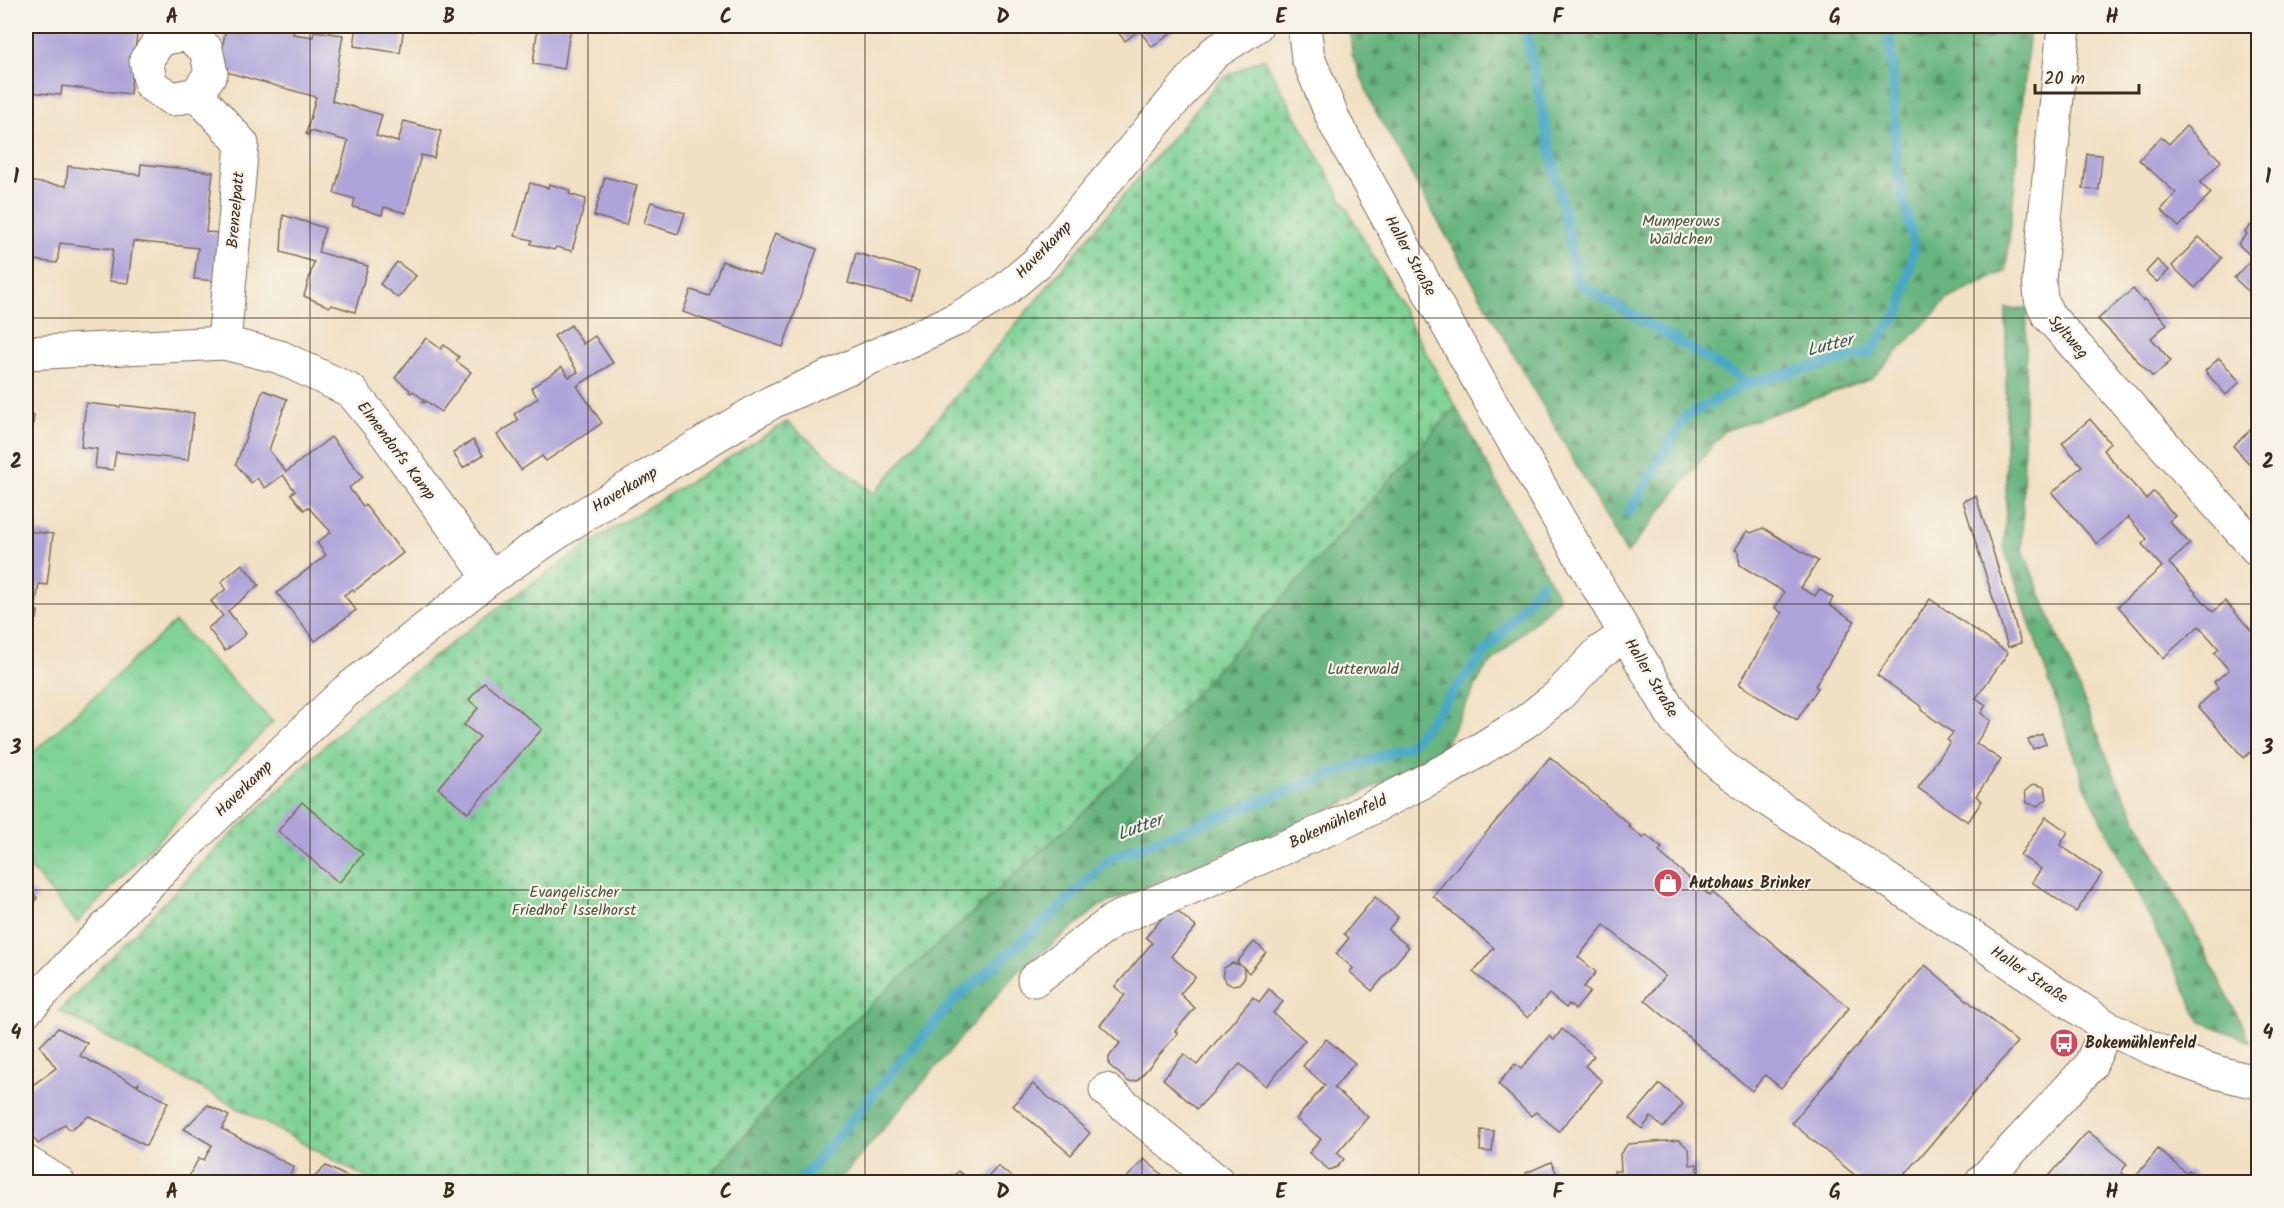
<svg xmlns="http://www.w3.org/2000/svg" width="2284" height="1208" font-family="Kalam,sans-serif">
<defs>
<pattern id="grass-tufts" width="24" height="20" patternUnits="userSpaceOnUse" patternTransform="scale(1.5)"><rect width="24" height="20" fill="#7fd396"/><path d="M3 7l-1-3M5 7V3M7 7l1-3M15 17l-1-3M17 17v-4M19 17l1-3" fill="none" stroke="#6fb581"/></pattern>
<pattern id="forest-firs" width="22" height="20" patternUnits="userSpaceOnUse" patternTransform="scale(1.5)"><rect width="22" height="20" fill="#67b57f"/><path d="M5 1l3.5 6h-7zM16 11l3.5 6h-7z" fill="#569367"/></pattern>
<pattern id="cemetery-stones" width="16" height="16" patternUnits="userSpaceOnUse" patternTransform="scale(1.5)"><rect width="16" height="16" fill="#7fd396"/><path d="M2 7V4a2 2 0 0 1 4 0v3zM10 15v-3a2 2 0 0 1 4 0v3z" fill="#6fb581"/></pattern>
</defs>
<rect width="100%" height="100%" fill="#f7f3e8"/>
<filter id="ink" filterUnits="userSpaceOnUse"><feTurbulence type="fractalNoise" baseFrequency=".0167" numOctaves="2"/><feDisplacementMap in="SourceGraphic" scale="12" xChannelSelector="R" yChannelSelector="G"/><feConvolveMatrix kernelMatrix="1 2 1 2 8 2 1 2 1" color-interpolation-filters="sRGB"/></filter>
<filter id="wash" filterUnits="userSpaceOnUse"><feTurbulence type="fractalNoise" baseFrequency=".008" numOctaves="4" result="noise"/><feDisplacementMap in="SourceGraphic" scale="24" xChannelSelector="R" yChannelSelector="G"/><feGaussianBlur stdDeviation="1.35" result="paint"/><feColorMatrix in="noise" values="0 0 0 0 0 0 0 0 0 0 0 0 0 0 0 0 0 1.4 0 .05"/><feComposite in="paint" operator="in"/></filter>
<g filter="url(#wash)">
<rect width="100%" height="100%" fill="#f1e0c3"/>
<polygon fill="url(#grass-tufts)" stroke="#5d7e5a" stroke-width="1.5" points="175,622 273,722 77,923 26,863 26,759"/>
<g fill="url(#forest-firs)" stroke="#51704e" stroke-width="1.5">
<polygon points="1350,26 2030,26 2006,271 1948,299 1871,379 1724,431 1627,554 1373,107 1352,54"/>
<polygon points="2027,308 2022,548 2116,779 2251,1042 2200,1021 2085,786 2004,548 2006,509 2006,309"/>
<polygon points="1456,407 1559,598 1484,670 1443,749 1335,808 1100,906 1016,973 838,1182 705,1182 802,1067 1103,795"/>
</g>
<polygon fill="url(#cemetery-stones)" stroke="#5d7e5a" stroke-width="1.5" points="1264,58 1456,407 1103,795 802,1067 705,1182 374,1182 59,1011 212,853 360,712 510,599 601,536 787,422 874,494 1221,79"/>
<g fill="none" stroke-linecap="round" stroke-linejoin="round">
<g stroke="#47a8c6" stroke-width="10">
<polyline points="1525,26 1578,283 1749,383"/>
<polyline points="1629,512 1686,416 1749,383 1869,353 1901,309 1914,246 1897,170 1892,62 1887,26"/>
<polyline points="799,1182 952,1002 1055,913 1110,858 1410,745 1541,584"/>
</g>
</g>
<g id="blocks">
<g fill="#aea4d9">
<polygon points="26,26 138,26 130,94 62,86 61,95 26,92"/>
<polygon points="226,26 251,26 251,28 265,30 265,26 278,26 294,28 293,34 313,37 314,31 343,35 332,101 382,115 376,136 398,142 404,121 441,131 434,158 421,155 406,213 384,207 382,215 353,207 355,199 334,193 348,141 310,131 308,135 306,134 316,97 219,70"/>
<polygon points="357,26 404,26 400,53 354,46"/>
<polygon points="424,26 473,26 472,34"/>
<polygon points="538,26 571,26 564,69 533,64"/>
<polygon points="1113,26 1181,26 1152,47 1139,30 1125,41"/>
<polygon points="2186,126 2221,161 2200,183 2211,193 2179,227 2161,210 2176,193 2139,160 2161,137 2169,144"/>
<polygon points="2087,154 2102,155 2099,190 2083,189"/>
<polygon points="141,164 213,172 206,232 221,233 216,281 194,279 198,248 133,241 128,283 109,281 113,249 60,243 57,263 26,259 26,181 66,186 68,166 140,175"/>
<polygon points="605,177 637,185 626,225 594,216"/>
<polygon points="530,183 548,188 549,184 570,190 569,194 586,199 572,251 556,247 554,250 531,244 532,240 515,236"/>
<polygon points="651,202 685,213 678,234 644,223"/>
<polygon points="283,215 325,228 318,252 368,266 355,312 332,305 329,307 304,296 314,262 281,252"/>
<polygon points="2258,217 2258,300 2234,278 2253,258 2238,244 2247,234 2245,232"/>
<polygon points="775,233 817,249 783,347 683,312 691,290 709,296 722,261 760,275"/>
<polygon points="2199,237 2222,258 2195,288 2172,266"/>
<polygon points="856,253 919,271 911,300 848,283"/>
<polygon points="2157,260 2169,270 2157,282 2146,272"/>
<polygon points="397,262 416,276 398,298 380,284"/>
<polygon points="2133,289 2143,301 2145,299 2167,324 2151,338 2171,361 2153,377 2098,319"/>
<polygon points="571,325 583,344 595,336 613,363 577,386 602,423 546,461 542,456 521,470 497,435 518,420 514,414 538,398 531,388 562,367 569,377 578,372 554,336"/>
<polygon points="426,338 441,349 444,345 459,357 456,361 471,372 441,412 426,401 424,403 422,402 424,400 413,391 411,393 409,392 410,390 395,378"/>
<polygon points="2219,358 2240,382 2226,395 2205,371"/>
<polygon points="263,390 287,399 269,450 286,472 331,437 363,477 349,488 363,506 365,505 403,553 354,591 353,589 344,595 356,610 315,641 277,593 326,555 317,543 331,532 308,507 304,510 291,494 295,491 283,475 265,488 257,478 251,483 236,464"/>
<polygon points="86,403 120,407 121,405 194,413 188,460 116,452 113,470 95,468 97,449 81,447"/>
<polygon points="26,414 34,415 29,455 26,455"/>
<polygon points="2090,419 2110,443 2103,450 2146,499 2153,492 2156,494 2175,516 2169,521 2190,544 2169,563 2213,612 2225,601 2258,638 2258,655 2254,659 2258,664 2258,745 2244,758 2198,706 2218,688 2214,682 2229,670 2214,653 2219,649 2199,626 2163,658 2118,606 2162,567 2142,544 2147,539 2128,517 2097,544 2052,493 2082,466 2062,443"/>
<polygon points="2258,423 2258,470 2257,472 2233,446"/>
<polygon points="473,440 483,455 463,468 453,453"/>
<polygon points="1976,496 2021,643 2008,647 1963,501"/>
<polygon points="1763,528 1818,561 1801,588 1815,596 1819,589 1833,598 1829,605 1855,621 1815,686 1818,688 1797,720 1739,684 1782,613 1775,608 1784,592 1740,565 1738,554 1739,552 1735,550 1747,531 1751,533"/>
<polygon points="26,531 53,534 47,585 39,584 35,610 38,611 37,619 26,618"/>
<polygon points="242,564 259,585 228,611 246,634 225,651 208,628 223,616 211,601 226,589 221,582"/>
<polygon points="1930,599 2008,653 1976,698 1986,705 1981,713 1991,721 1976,743 2001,760 1976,796 1982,801 1968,822 1918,788 1950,742 1947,740 1953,733 1921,710 1922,707 1877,675"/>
<polygon points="484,682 542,729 468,813 438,788 480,737 464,725 478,708 469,700"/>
<polygon points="2042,734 2046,744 2033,749 2028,740"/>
<polygon points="1550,757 1630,825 1628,826 1643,838 1646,835 1662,848 1659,852 1710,896 1713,893 1849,1008 1781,1088 1765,1075 1752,1091 1645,1000 1665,976 1604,925 1578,957 1596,972 1584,987 1590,992 1575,1010 1569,1004 1566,1008 1549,994 1528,1018 1473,972 1494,948 1433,896"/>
<polygon points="2034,784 2045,787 2047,799 2038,806 2027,803 2025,791"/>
<polygon points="302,802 363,854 339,883 278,831"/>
<polygon points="2046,817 2068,832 2060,845 2102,874 2076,912 2032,882 2041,869 2020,855"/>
<polygon points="26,884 37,898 26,913"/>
<polygon points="1375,897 1398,917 1388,930 1409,947 1372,991 1350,972 1353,968 1336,954 1349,938 1344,934"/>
<polygon points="1177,911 1196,927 1171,956 1195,977 1180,994 1195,1008 1175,1031 1178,1033 1137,1081 1129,1082 1109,1065 1109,1057 1120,1043 1100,1025 1125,995 1115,987 1152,943 1146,937 1163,917"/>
<polygon points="1254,942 1266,952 1249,973 1243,967 1245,977 1239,984 1231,985 1227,983 1222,976 1224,968 1232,963 1240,965 1237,962"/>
<polygon points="1925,965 2017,1042 1899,1182 1863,1182 1792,1123"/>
<polygon points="1269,989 1283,1002 1273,1013 1305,1040 1266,1086 1240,1064 1197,1109 1163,1079 1184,1054 1197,1065 1253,997 1259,1002"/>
<polygon points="58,1028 87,1043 80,1056 136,1085 139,1083 138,1086 168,1102 146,1146 89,1116 70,1130 65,1124 38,1144 27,1128 26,1129 26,1090 56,1068 40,1046"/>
<polygon points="1562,1029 1594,1056 1585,1066 1602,1081 1559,1131 1536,1112 1531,1116 1498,1084 1515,1064 1521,1069 1549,1036 1554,1040"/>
<polygon points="1326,1039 1355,1063 1334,1088 1368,1117 1337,1153 1344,1159 1337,1167 1329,1170 1309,1153 1321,1139 1296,1119 1325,1085 1303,1066"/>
<polygon points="1033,1084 1090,1133 1071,1155 1013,1106"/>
<polygon points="1660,1084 1683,1104 1663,1128 1651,1117 1642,1129 1630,1119"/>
<polygon points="208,1105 229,1116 222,1129 294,1167 286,1182 260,1182 247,1176 243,1182 186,1182 199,1158 204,1160 212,1145 184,1129"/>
<polygon points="1481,1130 1494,1131 1492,1152 1480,1151"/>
<polygon points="2088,1131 2127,1164 2121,1172 2132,1181 2158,1149 2186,1173 2189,1170 2201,1180 2198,1182 2044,1182"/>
<polygon points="1679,1140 1689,1149 1690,1165 1697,1164 1698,1179 1691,1180 1692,1182 1615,1182 1614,1171 1621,1171 1620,1154 1628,1144"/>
<polygon points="1144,1159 1165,1177 1160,1182 1123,1182"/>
<polygon points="1551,1162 1561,1182 1530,1182 1526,1173"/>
<polygon points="326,1166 358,1182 309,1182"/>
<polygon points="998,1166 1009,1175 1018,1182 984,1182"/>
<polygon points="958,1171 972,1182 949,1182"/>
</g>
</g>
</g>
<g filter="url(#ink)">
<use href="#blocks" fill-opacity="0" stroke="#7b6a58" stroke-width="1.5"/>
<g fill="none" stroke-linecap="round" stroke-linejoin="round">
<g stroke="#7b6a58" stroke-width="35">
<g id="minor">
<path d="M1304,26L1308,58L1335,123L1484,390L1676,721L1721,766L1764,797L2107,1027C2156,1052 2204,1072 2258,1082"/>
<polyline points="2064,26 2039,280 2041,299 2048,315 2258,550"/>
<polygon points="186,34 206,49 211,73 197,94 172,99 151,85 146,60 161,39"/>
<polyline points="197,94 242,144 224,343"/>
<polyline points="26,353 224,343 280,357 351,391 387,435 490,578"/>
<polyline points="1034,980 1114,920 1344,822 1450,768 1525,722 1558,696 1600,652 1625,635"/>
<polyline points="26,1010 192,839 345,692 490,578 585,514 772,402 957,319 1001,293 1038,262 1214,53 1256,26"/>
<polyline points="1106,1090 1218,1182"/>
<polyline points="26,1162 58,1182"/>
<polyline points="1982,1182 2090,1066 2107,1027"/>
</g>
</g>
<use href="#minor" stroke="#fff" stroke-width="33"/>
</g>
</g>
<path fill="none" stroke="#3b2a1e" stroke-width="1.5" stroke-opacity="0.55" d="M310,26V1182M588,26V1182M865,26V1182M1142,26V1182M1419,26V1182M1696,26V1182M1974,26V1182M26,318H2258M26,604H2258M26,890H2258"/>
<defs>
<g id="shop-disc" transform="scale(1.5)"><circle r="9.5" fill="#d1495b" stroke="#f7f3e8"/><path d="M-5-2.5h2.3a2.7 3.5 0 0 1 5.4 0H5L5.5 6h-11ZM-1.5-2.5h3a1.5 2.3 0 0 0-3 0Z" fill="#fff"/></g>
<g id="bus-disc" transform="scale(1.5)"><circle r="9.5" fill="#d1495b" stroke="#f7f3e8"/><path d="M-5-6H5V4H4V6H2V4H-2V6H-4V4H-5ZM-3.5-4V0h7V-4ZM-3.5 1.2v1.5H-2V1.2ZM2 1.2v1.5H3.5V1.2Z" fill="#fff"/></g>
</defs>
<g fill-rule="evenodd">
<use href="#shop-disc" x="1668" y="883"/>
<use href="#bus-disc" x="2064" y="1043"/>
</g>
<g text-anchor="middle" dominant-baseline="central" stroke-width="4.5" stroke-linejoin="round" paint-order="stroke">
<g font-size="16" fill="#3b2a1e" stroke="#f7f3e8">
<text transform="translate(236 210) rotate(-85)">Brenzelpatt</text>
<text transform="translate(1044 250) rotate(-46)">Haverkamp</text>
<text transform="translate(1410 256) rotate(61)">Haller Straße</text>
<text transform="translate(2068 337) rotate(49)">Syltweg</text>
<text transform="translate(396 451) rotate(53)">Elmendorfs Kamp</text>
<text transform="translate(625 490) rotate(-31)">Haverkamp</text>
<text transform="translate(1651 678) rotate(59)">Haller Straße</text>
<text transform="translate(244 789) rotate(-44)">Haverkamp</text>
<text transform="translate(1338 822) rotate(-25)">Bokemühlenfeld</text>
<text transform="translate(2029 975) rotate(34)">Haller Straße</text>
</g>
<g font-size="16" fill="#4c543c" stroke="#f7f3e8">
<text x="1681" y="221">Mumperows<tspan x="1681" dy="18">Wäldchen</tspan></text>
<text x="1363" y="669">Lutterwald</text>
<text x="574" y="892">Evangelischer<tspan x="574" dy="18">Friedhof Isselhorst</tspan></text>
</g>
<g font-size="16" font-weight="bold" fill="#3b2a1e" stroke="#f7f3e8" text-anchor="start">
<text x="1689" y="883">Autohaus Brinker</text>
<text x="2085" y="1043">Bokemühlenfeld</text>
</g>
<g font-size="18" font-style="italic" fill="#3f5659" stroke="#f7f3e8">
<text transform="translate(1830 346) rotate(-14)">Lutter</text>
<text transform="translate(1140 828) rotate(-20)">Lutter</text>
</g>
</g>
<rect width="2284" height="1208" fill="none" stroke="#f7f3e8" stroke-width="66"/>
<path d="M2035 84v9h104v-9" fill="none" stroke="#3b2a1e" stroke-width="3"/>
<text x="2044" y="84" font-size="18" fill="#3b2a1e" stroke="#f7f3e8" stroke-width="4.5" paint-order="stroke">20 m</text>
<rect x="33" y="33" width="2218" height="1142" fill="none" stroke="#3b2a1e" stroke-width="2"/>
<g font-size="20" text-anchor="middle" font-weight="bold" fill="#3b2a1e">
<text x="172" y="23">A</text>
<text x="449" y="23">B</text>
<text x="726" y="23">C</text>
<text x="1003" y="23">D</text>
<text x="1281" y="23">E</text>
<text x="1558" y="23">F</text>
<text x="1835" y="23">G</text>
<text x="2112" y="23">H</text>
<text x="16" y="183">1</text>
<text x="2268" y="183">1</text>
<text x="16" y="468">2</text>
<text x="2268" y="468">2</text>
<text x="16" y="754">3</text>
<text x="2268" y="754">3</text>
<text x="16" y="1039">4</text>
<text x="2268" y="1039">4</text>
<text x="172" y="1198">A</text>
<text x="449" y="1198">B</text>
<text x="726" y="1198">C</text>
<text x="1003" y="1198">D</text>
<text x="1281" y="1198">E</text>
<text x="1558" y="1198">F</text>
<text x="1835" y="1198">G</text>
<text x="2112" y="1198">H</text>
</g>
</svg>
